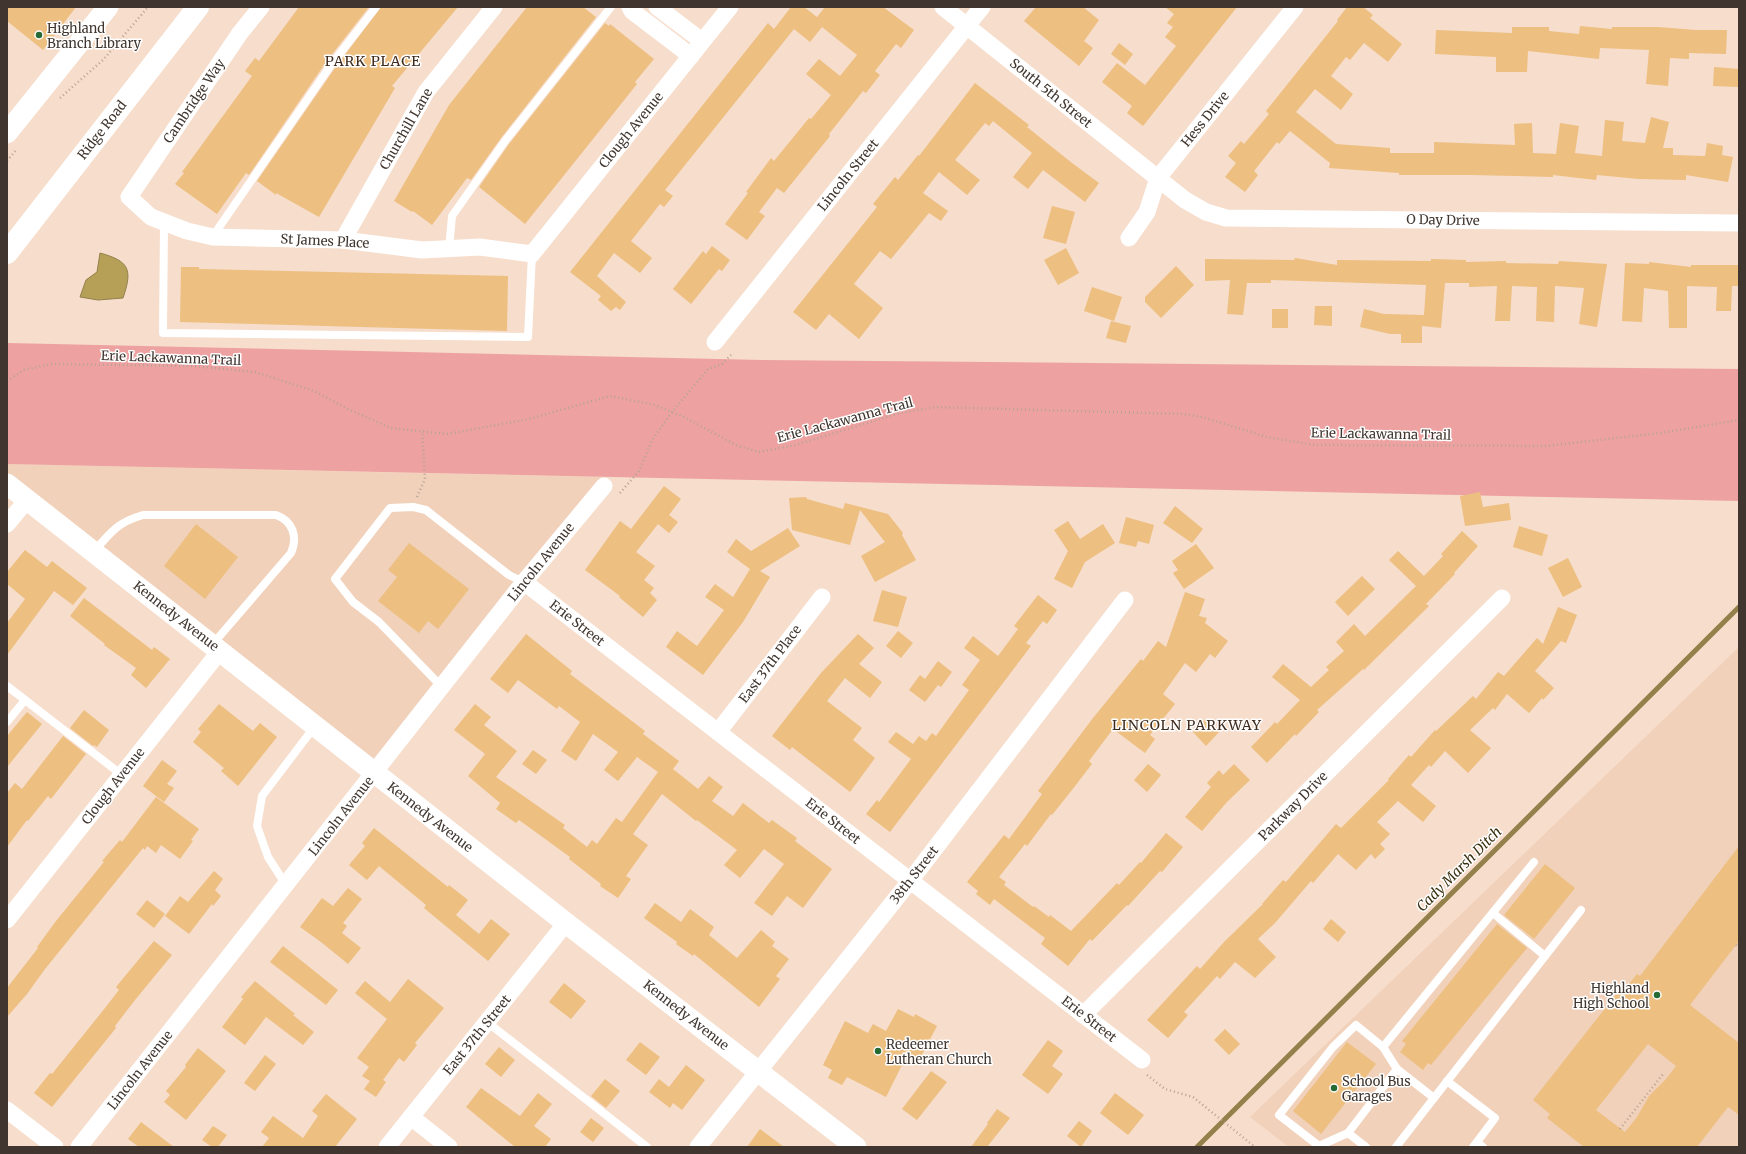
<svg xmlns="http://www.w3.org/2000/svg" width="1746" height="1154" font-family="Merriweather,serif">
<rect width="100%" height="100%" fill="#f7ddcb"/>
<g fill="#f1d1ba">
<polygon points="7,464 601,477 373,767 7,479"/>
<polygon points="1739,647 1739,1147 1289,1147 1250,1117"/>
</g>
<polygon fill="#eda2a1" points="8,343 762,360 1739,369 1739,501 7,464"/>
<path fill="#b6a057" stroke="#93804b" d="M100,253C129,261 133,269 123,298L98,300L80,297L86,280L97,272Z"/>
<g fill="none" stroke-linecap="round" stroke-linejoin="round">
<polyline stroke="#93804b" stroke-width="5" points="1197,1147 1739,607"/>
</g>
<g fill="#edbf80" fill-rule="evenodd">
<polygon points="7,7 76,7 43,50 7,21"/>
<polygon points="299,7 369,7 326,62 249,175 246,173 217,214 175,184 184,173 182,172 252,76 245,71 255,58 259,61"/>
<polygon points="381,7 458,7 392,86 395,88 319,217 276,193 276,195 257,181 335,68"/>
<polygon points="527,7 583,7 596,17 501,138 471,180 467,178 432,225 413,211 412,212 394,201 449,105"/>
<polygon points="791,7 804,7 817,17 825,7 883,7 914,30 901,48 896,44 875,71 880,75 866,93 863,91 829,134 830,136 784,193 777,188 759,212 765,216 747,240 725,224 748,193 746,192 771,158 774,161 809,118 811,119 831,95 806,74 819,59 840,76 857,55 822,27 810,42 794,29 665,190 673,196 664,207 660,204 631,241 652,258 640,273 614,253 597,276 626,302 620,310 616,307 611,311 598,300 601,296 570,272 768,23 774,29"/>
<polygon points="1036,7 1083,7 1099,20 1084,41 1093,48 1079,66 1024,21"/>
<polygon points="1165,7 1237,7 1143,126 1127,113 1132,106 1102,82 1117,63 1145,85 1176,46 1165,37 1173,27 1167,23 1174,14"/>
<polygon points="1347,7 1363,7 1373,15 1370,18 1402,44 1388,62 1364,43 1350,60 1346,57 1331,76 1353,94 1341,110 1315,89 1296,112 1336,144 1390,148 1390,153 1434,153 1434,142 1515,145 1514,124 1532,123 1533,153 1556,154 1560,123 1579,126 1575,153 1602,156 1605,120 1624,122 1622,141 1645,143 1651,117 1669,122 1663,148 1673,148 1673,155 1705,156 1707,143 1723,146 1722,155 1733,157 1728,182 1686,175 1686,180 1639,179 1597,175 1596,180 1553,175 1553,177 1470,175 1399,175 1399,173 1329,168 1330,163 1290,131 1279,144 1277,142 1254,171 1258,175 1245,192 1225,177 1236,163 1228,156 1241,141 1244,144 1269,114 1266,111 1338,21 1337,20"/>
<polygon points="605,23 609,26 610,24 654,59 635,82 637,84 525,224 479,187 509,144"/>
<polygon points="1580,26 1612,29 1612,27 1658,27 1696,30 1727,30 1726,54 1689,53 1689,59 1670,58 1668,86 1646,84 1649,50 1600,48 1599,59 1528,51 1527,72 1496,72 1496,57 1435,54 1436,30 1512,33 1512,27 1549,27 1549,31 1579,34"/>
<polygon points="1119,43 1133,54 1125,65 1111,54"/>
<polygon points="1714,67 1739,69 1739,87 1713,86"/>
<polygon points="975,83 1029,125 1027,127 1072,163 1099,183 1085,202 1043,170 1028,189 1013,177 1032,153 993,121 989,126 985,123 955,160 980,180 967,195 939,172 923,193 948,211 941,221 929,213 891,259 880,251 854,284 883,308 859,339 829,314 816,330 793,312 877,207 873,204 895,177 898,180 918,155 919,156"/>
<polygon points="1052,206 1075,212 1066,244 1043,238"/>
<polygon points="712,246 730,260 722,271 719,269 691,304 673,289 703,251 706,254"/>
<polygon points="1066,248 1079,273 1058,285 1044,260"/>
<polygon points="1295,258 1337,265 1337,260 1431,261 1431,259 1466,260 1466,262 1506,261 1506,263 1558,264 1559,261 1607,264 1597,327 1579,324 1584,288 1555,286 1554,322 1536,321 1537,287 1512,286 1510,321 1495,321 1497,286 1469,287 1469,283 1445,283 1441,328 1422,326 1422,343 1401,343 1401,334 1390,334 1360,327 1364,309 1384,314 1424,315 1426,285 1271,280 1271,283 1247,283 1243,315 1227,314 1230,280 1205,281 1205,259 1294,260"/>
<polygon points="1649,262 1691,267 1691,265 1739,265 1739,286 1732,286 1731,311 1716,311 1717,287 1687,286 1687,328 1669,328 1668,291 1644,288 1642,322 1622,321 1625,263 1649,264"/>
<polygon points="1176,266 1194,285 1161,318 1145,302 1145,297"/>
<polygon points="181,267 199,267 199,269 508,276 507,331 180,322"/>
<polygon points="1092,287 1122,297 1114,321 1084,311"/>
<polygon points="1315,306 1332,306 1332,326 1314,325"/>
<rect x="1272" y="309" width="16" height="19"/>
<polygon points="1111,321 1131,326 1126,343 1106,338"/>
<polygon points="664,486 681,499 669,515 678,522 669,533 658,524 636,552 655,566 644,580 654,588 650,593 657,600 643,617 619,597 620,596 585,570 620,521 631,529"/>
<polygon points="1480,492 1483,507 1509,503 1511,520 1465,526 1460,496"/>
<polygon points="806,497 807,499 843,509 845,503 888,514 903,533 902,535 916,560 875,582 861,556 885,542 860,510 850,545 792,530 789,498"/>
<polygon points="1175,506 1203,529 1192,543 1163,523"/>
<polygon points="1126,517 1154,525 1149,544 1138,541 1136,547 1119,543"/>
<polygon points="1068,521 1080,539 1103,524 1115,543 1085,562 1072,588 1054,579 1068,551 1054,530"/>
<polygon points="196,524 238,557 205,599 164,566"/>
<polygon points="1519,526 1548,535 1542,556 1513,547"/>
<polygon points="788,528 800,546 760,571 770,577 743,622 703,675 666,647 677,631 697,646 724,610 705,597 715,584 733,597 750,569 727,552 736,539 751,551"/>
<polygon points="1462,531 1478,546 1454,573 1455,574 1426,604 1429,606 1364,670 1363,669 1317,710 1319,712 1296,736 1295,734 1267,763 1251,747 1275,722 1277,724 1300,700 1272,677 1283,664 1311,687 1329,670 1326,667 1344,651 1336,642 1354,624 1365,636 1416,586 1389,560 1398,551 1424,576 1443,556 1441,554"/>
<polygon points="409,543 469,589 438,629 428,621 419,633 378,601 397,577 388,570"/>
<polygon points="1196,544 1214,568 1184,589 1173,573 1178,570 1172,561"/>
<polygon points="25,550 47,567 52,561 87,588 73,605 54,591 7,655 7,623 25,599 7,584 7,572"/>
<polygon points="1568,558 1582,587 1563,597 1548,568"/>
<polygon points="1362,576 1375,589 1348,616 1335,602"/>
<polygon points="882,590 907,597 898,627 873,621"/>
<polygon points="1185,592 1205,599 1199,616 1207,618 1205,623 1228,641 1215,658 1210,654 1196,672 1185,663 1163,694 1175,704 1150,735 1155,739 1145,753 1113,729 1089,761 1092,764 1072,790 1052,815 1051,814 1027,846 1025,844 999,877 1006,882 1004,885 1033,907 1034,906 1049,917 1050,915 1071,931 1117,883 1119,885 1140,862 1141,863 1166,833 1183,847 1162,872 1160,871 1128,906 1127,905 1092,941 1090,939 1068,966 1041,944 1045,938 1037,932 994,899 990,905 976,894 978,891 967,882 1004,835 1009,839 1042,794 1038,791 1093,718 1141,659 1143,661 1158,641 1166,647"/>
<polygon points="1038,595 1057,610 1047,624 1043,621 1026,643 1031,646 890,832 866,814 877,800 879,802 911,759 888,742 896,732 913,744 919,736 926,741 932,733 936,736 969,690 962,685 980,660 964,648 973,636 998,656 1018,629 1014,626"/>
<polygon points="84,598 152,650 154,647 170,659 146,688 131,675 136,668 104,645 105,644 70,616"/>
<polygon points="1558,607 1577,615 1566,643 1561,641 1535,671 1554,688 1543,700 1542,698 1529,713 1507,694 1495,710 1493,708 1470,730 1491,748 1468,773 1445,751 1431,767 1429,765 1411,785 1436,806 1423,822 1398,801 1377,822 1390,834 1380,844 1385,849 1375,859 1371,854 1356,870 1338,854 1313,883 1311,881 1275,923 1258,939 1276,957 1255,978 1235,962 1220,979 1217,976 1184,1012 1188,1015 1168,1038 1147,1020 1197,966 1200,969 1224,942 1263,904 1262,904 1283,880 1286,882 1336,824 1341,828 1389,780 1388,779 1409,755 1411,757 1435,730 1436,731 1473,696 1476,699 1498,672 1504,676 1537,638 1543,644"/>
<polygon points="898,631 913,643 901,658 886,646"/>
<polygon points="526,634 572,671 570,674 645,731 643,734 679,761 673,769 698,789 709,776 723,787 712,801 733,816 743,803 769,823 772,820 797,838 795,841 832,869 803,908 787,896 772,916 754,903 784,864 764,849 740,878 724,865 737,850 697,820 696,821 662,794 633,834 648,845 626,876 631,879 618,898 600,886 601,884 569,859 570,857 519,820 516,823 496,809 500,803 468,776 485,754 454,730 475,704 491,717 484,725 517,751 496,777 565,825 563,828 587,847 592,840 597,844 616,818 622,822 658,772 637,757 618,781 604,770 618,752 593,734 576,761 561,751 580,722 559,706 557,709 518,680 508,693 490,679"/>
<polygon points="858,634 874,648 859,664 882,682 870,698 845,678 827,701 862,728 853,740 875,758 850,792 792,747 790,750 772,736 821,673"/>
<polygon points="938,661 952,672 941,687 938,685 925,702 909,690 920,675 925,679"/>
<polygon points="219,704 253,731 260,723 277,737 238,786 221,771 224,768 193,742 201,732 198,729"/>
<polygon points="84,710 109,730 97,747 94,745 93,746 70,728"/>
<polygon points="27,712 42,724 7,767 7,736"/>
<polygon points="1206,719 1219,732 1206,746 1193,732"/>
<polygon points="63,736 86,754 51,799 48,796 28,821 27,820 7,847 7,793 15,783 22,789"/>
<polygon points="533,750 547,760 536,774 522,764"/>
<polygon points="162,760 177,771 167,784 174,788 164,802 143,786"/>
<polygon points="1148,764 1161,775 1147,792 1134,780"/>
<polygon points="1234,764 1250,780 1227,802 1202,831 1185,817 1211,787 1207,783 1219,770 1223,775"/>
<polygon points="156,797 199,829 191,840 193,841 180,859 161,845 156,853 147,846 145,850 143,848 45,969 27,994 7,1017 7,988 38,948 37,947 56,921 104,862 102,861 120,840 122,842"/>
<polygon points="374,828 448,887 449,885 468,900 456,915 479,934 491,919 510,934 488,961 424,908 426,905 379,866 367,880 349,865 365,846 362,843"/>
<path d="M1739,846V941L1690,1005L1739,1043V1115L1728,1107L1697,1147H1584L1547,1118L1550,1114L1533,1100L1625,983L1628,985L1637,974L1640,976ZM1648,1044L1676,1066L1666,1079L1649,1096L1637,1117L1625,1132L1596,1110Z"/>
<polygon points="1545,864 1575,888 1534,939 1504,915"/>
<polygon points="214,871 223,879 215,890 221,896 213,906 212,904 189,934 165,916 180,896 188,902"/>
<polygon points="348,888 362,899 343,923 347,926 342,933 361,948 348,964 321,942 300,927 322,898 333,906"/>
<polygon points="147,900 165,914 154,928 136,914"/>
<polygon points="655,903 681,922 690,909 714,927 709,935 737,958 761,930 775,942 772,946 789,959 776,976 780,979 759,1007 694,954 693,956 676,944 677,942 644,918"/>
<polygon points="1331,919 1346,932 1338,942 1323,929"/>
<polygon points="1497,924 1527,948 1431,1065 1428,1063 1423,1070 1400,1052 1406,1044 1402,1041"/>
<polygon points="154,941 172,955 135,1000 115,1026 116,1028 52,1107 34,1093 50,1073 52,1074 105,1008 119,990 116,987"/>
<polygon points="283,946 338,990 326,1005 270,962"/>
<polygon points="408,979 444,1008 415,1043 417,1045 404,1062 399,1058 383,1080 386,1082 376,1097 364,1089 370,1081 362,1076 369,1067 357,1058 387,1019 355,993 365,981 390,1002"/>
<polygon points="255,981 295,1014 293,1015 314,1032 303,1045 266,1017 245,1045 222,1027 243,999 241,997"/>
<polygon points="564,983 586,1001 571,1019 549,1002"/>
<polygon points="898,1009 914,1017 915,1014 937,1026 916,1066 904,1061 886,1097 847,1077 842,1085 828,1078 832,1070 823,1065 845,1021 868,1033 873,1024 886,1031"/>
<polygon points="1225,1029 1240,1044 1229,1055 1214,1040"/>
<polygon points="1048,1040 1063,1051 1052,1066 1063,1074 1048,1094 1022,1075"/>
<polygon points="640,1042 660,1057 646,1075 626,1060"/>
<polygon points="1347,1042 1376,1064 1321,1134 1293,1111"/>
<polygon points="499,1047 515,1060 501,1077 485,1064"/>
<polygon points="198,1048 226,1071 186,1120 164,1102 170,1095 166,1091 186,1067 185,1065"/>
<polygon points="265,1055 276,1064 255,1091 244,1083"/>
<polygon points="686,1065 705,1080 682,1110 673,1103 670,1108 649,1092 659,1079 669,1087"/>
<polygon points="931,1071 947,1082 917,1120 902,1109"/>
<polygon points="605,1079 620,1091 606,1108 591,1096"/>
<polygon points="481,1088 520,1116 538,1093 552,1104 534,1126 551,1139 545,1147 515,1147 466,1107"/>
<polygon points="1115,1093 1144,1115 1128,1135 1100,1113"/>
<polygon points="326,1094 357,1119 335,1147 262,1147 269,1138 261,1132 273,1116 303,1138 318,1116 312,1111"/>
<polygon points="997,1109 1010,1118 987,1147 971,1147 988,1124 987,1123"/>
<polygon points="591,1118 604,1128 593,1142 580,1132"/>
<polygon points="1079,1121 1092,1131 1081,1147 1067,1136"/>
<polygon points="141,1122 174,1147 139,1147 128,1139"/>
<polygon points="213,1126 227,1135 218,1147 212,1147 202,1140"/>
<polygon points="760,1129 784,1147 747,1147"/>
</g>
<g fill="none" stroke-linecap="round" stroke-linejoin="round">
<g stroke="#b7a394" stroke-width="2.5" stroke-dasharray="1 3" stroke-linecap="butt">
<polyline points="60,98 103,60 148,7"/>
<polyline points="7,161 17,149"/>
<polyline points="7,381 24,370 51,364 194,366 255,372 314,391 348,409 391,428 447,434 529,419 610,396 655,405 684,417 738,446 759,452 795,445 900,413 936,407 1183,414 1202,417 1267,437 1315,445 1546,446 1660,433 1739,420"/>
<polyline points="7,403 10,405"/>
<polyline points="620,493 639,471 652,440 672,412 708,369 722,364 731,355"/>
<polyline points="417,497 425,479 422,431"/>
<polyline points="1736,945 1739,948"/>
<polyline points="1147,1075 1165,1089 1193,1097 1255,1147"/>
<polyline points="1620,1129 1663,1074"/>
</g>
<g stroke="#fff" stroke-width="8">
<polyline points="164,222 163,333 528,337 532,254"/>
<polyline points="213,236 331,65 376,7"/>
<polyline points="449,249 452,216 505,141 611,7"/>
<path d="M94,551C112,532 116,523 143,515H276C293,521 298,537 291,553L212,645"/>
<polyline points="7,686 122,775"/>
<polyline points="442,687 379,622 353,602 335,579 390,508 413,507 426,510 509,575 524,582"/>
<polyline points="7,722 25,700"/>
<polyline points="286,885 268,857 257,826 262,796 315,726"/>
<polyline points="1493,913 1545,956"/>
<polyline points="487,1022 647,1147"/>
<polyline points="1397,1069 1383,1047 1534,862"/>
<polyline points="1447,1081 1495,1118 1477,1142"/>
<polyline points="1434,1098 1581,910"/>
<polyline points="1348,1133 1319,1146 1279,1115 1333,1047 1356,1025 1383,1047"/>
<polyline points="1366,1147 1348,1133 1397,1069 1434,1098 1396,1147"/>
<polyline points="1473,1147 1477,1142 1483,1147"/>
</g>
<g stroke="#fff" stroke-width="17">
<polyline points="261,7 240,33 129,197 151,217 187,231 213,237 343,240 422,250 480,247 532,254 730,7"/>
<polyline points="630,7 632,11 691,56"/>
<polyline points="657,7 702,41"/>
<polyline points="943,7 1185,200 1206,212 1226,218 1739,223"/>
<polyline points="1129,238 1147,212 1158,178 1295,7"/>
<polyline points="343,240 426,92 494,7"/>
<polyline points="715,342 982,7"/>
<polyline points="7,524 27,500"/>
<polyline points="524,582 1142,1060"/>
<polyline points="718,732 822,597"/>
<polyline points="7,920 220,651"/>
<polyline points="1083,1015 1502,598"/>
<polyline points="7,1110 55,1147"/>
<polyline points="411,1117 449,1147"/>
<polyline points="79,1147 524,582 604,486"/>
<polyline points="387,1147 566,923"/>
<polyline points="698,1147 910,881 1125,600"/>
</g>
<g stroke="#fff" stroke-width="21">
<polyline points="7,133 108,7"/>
<polyline points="7,484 566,923 856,1147"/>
</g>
<polyline stroke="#fff" stroke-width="22" points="7,253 198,7"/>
</g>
<g fill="#256934" stroke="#fff" stroke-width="1.5">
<circle cx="39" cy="35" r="4"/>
<circle cx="1657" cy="995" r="4"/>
<circle cx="878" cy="1051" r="4"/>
<circle cx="1334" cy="1088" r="4"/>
</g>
<g text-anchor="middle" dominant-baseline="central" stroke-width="3" stroke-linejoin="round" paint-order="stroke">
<g font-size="13" fill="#40362f" stroke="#fff" text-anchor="start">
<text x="47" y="28">Highland<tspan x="47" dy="15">Branch Library</tspan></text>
<text x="1649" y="988" text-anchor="end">Highland<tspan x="1649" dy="15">High School</tspan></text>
<text x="886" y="1044">Redeemer<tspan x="886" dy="15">Lutheran Church</tspan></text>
<text x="1342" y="1081">School Bus<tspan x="1342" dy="15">Garages</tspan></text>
</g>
<g font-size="13" fill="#40362f" stroke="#fff">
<text transform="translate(1051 93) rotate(39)">South 5th Street</text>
<text transform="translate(194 101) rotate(-56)">Cambridge Way</text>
<text transform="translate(1205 119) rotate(-51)">Hess Drive</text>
<text transform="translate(406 129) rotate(-60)">Churchill Lane</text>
<text transform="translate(102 130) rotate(-52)">Ridge Road</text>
<text transform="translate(631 130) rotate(-51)">Clough Avenue</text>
<text transform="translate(848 175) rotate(-51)">Lincoln Street</text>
<text transform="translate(1443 220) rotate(1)">O Day Drive</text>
<text transform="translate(325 241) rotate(3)">St James Place</text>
<text transform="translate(171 358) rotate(2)">Erie Lackawanna Trail</text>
<text transform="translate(845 420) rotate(-15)">Erie Lackawanna Trail</text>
<text transform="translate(1381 434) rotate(1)">Erie Lackawanna Trail</text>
<text transform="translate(541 562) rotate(-51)">Lincoln Avenue</text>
<text transform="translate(176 616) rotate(38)">Kennedy Avenue</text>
<text transform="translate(577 623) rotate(38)">Erie Street</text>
<text transform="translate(770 664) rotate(-53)">East 37th Place</text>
<text transform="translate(113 786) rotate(-52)">Clough Avenue</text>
<text transform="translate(1293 806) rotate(-45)">Parkway Drive</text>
<text transform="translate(341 816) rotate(-52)">Lincoln Avenue</text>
<text transform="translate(430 817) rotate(38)">Kennedy Avenue</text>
<text transform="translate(833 821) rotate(38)">Erie Street</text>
<text transform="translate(914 875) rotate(-52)">38th Street</text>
<text transform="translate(686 1015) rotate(38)">Kennedy Avenue</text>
<text transform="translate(1089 1019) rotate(38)">Erie Street</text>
<text transform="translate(477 1035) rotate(-51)">East 37th Street</text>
<text transform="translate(140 1070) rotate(-52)">Lincoln Avenue</text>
</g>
<g font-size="14" letter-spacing="1" fill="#3f2b1d" stroke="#fff">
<text x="373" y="61">PARK PLACE</text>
<text x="1187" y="725">LINCOLN PARKWAY</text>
</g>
<g font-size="14" font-style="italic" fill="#3a300f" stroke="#fff">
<text transform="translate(1459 869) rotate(-45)">Cady Marsh Ditch</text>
</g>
</g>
<rect width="1746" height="1154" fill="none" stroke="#40362f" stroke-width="16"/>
</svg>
